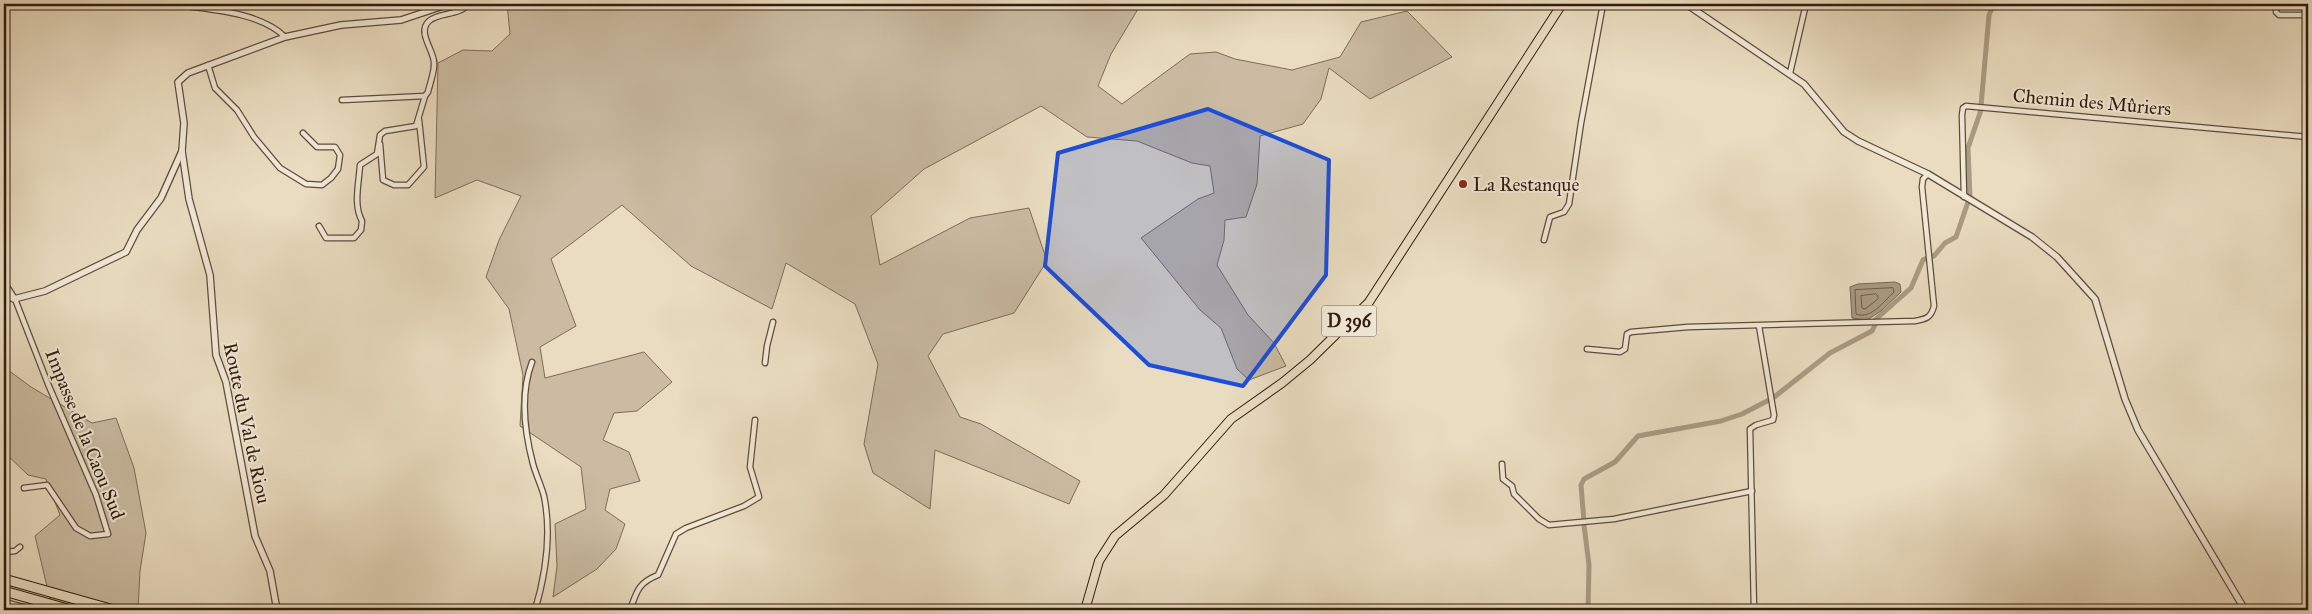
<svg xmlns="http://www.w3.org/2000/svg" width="2312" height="614" font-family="'IM FELL Great Primer',serif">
<rect width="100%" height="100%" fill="#e9dcc0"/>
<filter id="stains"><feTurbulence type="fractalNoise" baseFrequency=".004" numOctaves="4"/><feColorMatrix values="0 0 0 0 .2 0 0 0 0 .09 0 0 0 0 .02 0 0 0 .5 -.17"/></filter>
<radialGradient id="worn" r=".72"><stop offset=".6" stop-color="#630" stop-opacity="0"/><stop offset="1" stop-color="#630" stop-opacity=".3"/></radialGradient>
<g fill="#cabba2" stroke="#7d6c58">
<polygon points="507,4 1141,4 1111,54 1098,86 1122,104 1190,54 1216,52 1235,59 1292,70 1340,57 1361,22 1407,11 1452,57 1370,99 1329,68 1321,99 1303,124 1260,136 1257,184 1246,217 1225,220 1224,240 1217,265 1248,315 1274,343 1286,366 1249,380 1237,369 1221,328 1200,310 1141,238 1198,199 1214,193 1210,166 1192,163 1137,141 1087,137 1041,106 924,169 871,216 880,265 970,218 1029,208 1047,261 1014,313 943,334 928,356 960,417 981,424 1080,481 1069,504 935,450 930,509 873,473 864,444 878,364 855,304 786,263 772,309 691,266 622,205 551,259 576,326 540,347 545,378 644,352 672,382 637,411 614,413 603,440 629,452 640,481 610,489 605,510 625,524 616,549 597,569 553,597 557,566 555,524 586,509 581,467 520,426 523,375 509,309 486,277 499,240 521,196 477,180 435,198 438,63 463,50 492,51 510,34"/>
<polygon points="4,367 31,387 92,423 116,418 134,468 146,533 140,571 138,610 47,610 50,599 35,536 60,515 46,479 28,475 4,452"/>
</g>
<polygon fill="#aa9b83" stroke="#796854" points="1895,282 1900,284 1901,292 1881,311 1867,320 1852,318 1850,287 1858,284"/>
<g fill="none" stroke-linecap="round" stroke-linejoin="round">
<g stroke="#6d5c48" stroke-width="1">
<path d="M1893,288L1894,292C1884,301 1871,320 1856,314L1855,290Z"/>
<polygon points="1876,294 1878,296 1878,299 1865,309 1862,308 1861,296"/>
</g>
<g stroke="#aa9b83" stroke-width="5">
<polyline points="1981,106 1989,15 1994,4"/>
<polyline points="1970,198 1968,148 1981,110"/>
<polyline points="1930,257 1934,256 1945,243 1956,237 1968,202"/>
<polyline points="1875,320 1911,288 1923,260 1927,258"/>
<polyline points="1773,398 1830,353 1872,331 1875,325"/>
<polyline points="1584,522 1581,485 1584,479 1615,462 1638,436 1721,421 1742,414 1769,400"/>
<polyline points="1584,525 1589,565 1588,610"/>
</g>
<g stroke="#5e4c3a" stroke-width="7">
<g id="minor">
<path d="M168,4C204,9 260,11 285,37"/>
<polyline points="2276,4 2276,12 2279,15 2308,15"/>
<polyline points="208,65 215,88 237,110 254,137 280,168 306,184 322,185 331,178 338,169 340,155 335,147 317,147 303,133"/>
<polyline points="1790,73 1806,4"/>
<polyline points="342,100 425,96"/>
<polyline points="380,144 383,180 394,185 408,185 424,167 419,120"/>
<polyline points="1964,197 1962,115 1963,108 1966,106 2308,137"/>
<path d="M319,226L326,238H354L361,230L362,221C353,205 359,183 360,165L377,154L380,135L385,131L416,126L425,96L428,92C430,83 435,71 434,62C433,49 417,32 429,21C439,12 460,16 468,4"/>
<polyline points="1544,240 1550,217 1564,212 1569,204 1581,123 1603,4"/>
<polyline points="4,282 15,299 48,384 96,495 108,534 90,536 76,528 47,485 24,488"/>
<path d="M1587,349L1620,352L1625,349L1627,334L1631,332L1688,327L1915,321C1926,319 1931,318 1934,306L1922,187L1923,179L1928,174"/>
<path d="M532,362C520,394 524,430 533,464C536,475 541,485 544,496C552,535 546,573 535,610"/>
<polyline points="765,363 767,346 773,322"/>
<polyline points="1502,464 1503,479 1512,486 1514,494 1539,519 1549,525 1614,519 1752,491"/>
<polyline points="4,552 15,551 20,547"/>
<polyline points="4,602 35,610"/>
<path d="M630,610C637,591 638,583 658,575L676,534L686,528L744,506L759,497L750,467L755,420"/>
<polyline points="1754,610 1750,429 1756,425 1773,420 1774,415 1759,326"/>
</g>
</g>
<g stroke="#5e4c3a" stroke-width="8">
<g id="tertiary">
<polyline points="1686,4 1804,84 1844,132 1858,141 1928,174 2032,237 2057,257 2095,299 2125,399 2138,430 2245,610"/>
<polyline points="182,151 189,199 210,275 216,355 226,382 255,536 270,571 277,610"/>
<polyline points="4,294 14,299 45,291 126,252 137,230 161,198 182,151 184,123 178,82 188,73 285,37 341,25 401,20 449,4"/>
</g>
</g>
<g stroke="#301c0d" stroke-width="10">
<polyline id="primary" points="1085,610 1099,561 1115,536 1164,495 1231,419 1282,383 1310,360 1369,302 1562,4"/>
</g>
<g stroke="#301c0d" stroke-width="11">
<g id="motorway">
<polyline points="4,579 114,610"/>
<polyline points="4,591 71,610"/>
</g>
</g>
<use href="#minor" stroke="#f1e8d6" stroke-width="4.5"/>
<use href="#tertiary" stroke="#f1e8d6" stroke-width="5.5"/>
<use href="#primary" stroke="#e9dcc0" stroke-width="8"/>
<use href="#motorway" stroke="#e9dcc0" stroke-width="9"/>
</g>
<path fill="#1d4ed8" fill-opacity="0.2" stroke="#1d4ed8" stroke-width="4" stroke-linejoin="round" d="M1208,109L1329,160L1326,275L1243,386L1149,365L1045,266L1058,153Z"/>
<circle fill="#8f2418" stroke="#f1e8d6" stroke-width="2" cx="1463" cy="184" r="5"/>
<g text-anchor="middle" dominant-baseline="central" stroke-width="4" stroke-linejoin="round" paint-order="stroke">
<rect fill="#f1e8d6" stroke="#6a5949" stroke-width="1" x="1321.5" y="305.5" width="55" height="31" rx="4"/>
<g font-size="18" font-weight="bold" fill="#301c0d">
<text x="1349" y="321">D 396</text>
</g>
<g font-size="19" fill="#301c0d" stroke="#f1e8d6">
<text transform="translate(2092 102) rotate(5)">Chemin des Mûriers</text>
<text transform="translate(247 423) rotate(78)">Route du Val de Riou</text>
<text transform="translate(85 434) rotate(68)">Impasse de la Caou Sud</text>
</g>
<g font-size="19" fill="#301c0d" stroke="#f1e8d6" text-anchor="start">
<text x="1473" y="184">La Restanque</text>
</g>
</g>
<rect width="2312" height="614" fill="none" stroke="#e9dcc0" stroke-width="20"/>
<rect x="5" y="5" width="2302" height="604" fill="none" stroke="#301c0d" stroke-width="2.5"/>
<rect x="10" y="10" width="2292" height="594" fill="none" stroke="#301c0d"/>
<rect width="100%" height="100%" filter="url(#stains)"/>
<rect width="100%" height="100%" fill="url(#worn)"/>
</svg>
